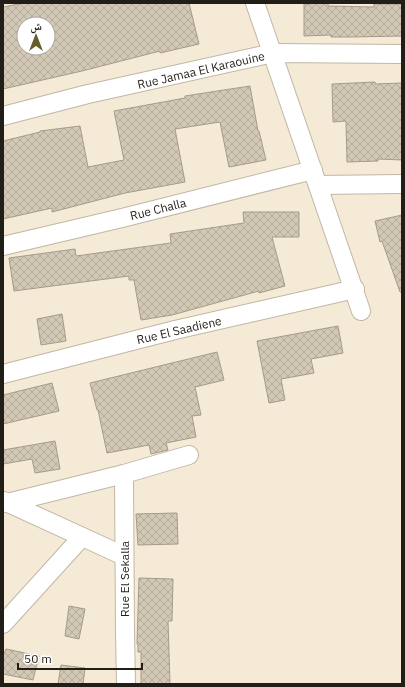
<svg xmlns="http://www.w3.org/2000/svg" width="405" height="687" font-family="'IBM Plex Sans','Noto Naskh Arabic',sans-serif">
<defs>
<pattern id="building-cross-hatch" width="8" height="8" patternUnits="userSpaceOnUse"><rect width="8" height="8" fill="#d2c8b5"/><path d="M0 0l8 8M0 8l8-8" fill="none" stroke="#b4ab9b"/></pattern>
</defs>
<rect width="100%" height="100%" fill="#f4ead6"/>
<g fill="url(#building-cross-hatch)" stroke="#a49b89" fill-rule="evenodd">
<path d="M24,3H189L199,44L160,53V51L82,71L3,89V7ZM24,24H48V48H24Z"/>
<polygon points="328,3 328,6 374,7 374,4 402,4 402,36 351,37 331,37 331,35 304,36 304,4"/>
<polygon points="375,82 375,84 402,83 402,160 378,159 378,161 347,162 346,121 333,122 332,84"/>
<polygon points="250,86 258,131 259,131 266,160 229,167 220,122 175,129 185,182 125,193 52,212 52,208 3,219 3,141 40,132 40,131 80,126 88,167 124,160 114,111 185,98 185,96"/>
<polygon points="243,212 299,212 299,237 272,237 285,286 259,293 259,291 172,315 141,320 134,280 129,280 129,276 14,291 9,258 75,249 76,256 171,243 170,234 244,223"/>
<polygon points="402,215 402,292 400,292 382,241 380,242 375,221"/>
<polygon points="62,314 66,341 41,345 37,319"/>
<polygon points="338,326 343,353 311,359 314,373 281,379 285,400 269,403 257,341"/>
<polygon points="217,352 224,380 195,387 201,415 192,416 196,437 166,443 168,450 151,454 149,445 107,453 98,410 97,410 90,383"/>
<polygon points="52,383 59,411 3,424 3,395"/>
<polygon points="55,441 60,469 35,473 32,459 3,464 3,450"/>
<polygon points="177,513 178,544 138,545 136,514"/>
<polygon points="139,578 173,579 172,621 168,621 170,684 141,684 141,652 138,652 138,644 137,644"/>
<polygon points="69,606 85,609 79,639 65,636"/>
<polygon points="6,649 39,656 33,680 3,674 3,656"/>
<polygon points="61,665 85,668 83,684 58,684"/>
</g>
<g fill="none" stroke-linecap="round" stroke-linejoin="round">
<g stroke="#c1b7a4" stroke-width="20">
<g id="street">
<polyline points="255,3 361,311"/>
<polyline points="3,116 88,94 273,53 402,54"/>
<polyline points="318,185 402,184"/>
<polyline points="3,246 122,218 313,170"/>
<polyline points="3,374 175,330 355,289"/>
<polyline points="124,474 125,634 126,684"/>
<polyline points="4,501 124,556"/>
<polyline points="7,503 124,474 189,455"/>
<polyline points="3,624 82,537"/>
</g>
</g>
<use href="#street" stroke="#fff" stroke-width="18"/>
</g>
<g text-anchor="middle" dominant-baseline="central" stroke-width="3.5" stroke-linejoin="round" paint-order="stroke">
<g font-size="12" fill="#211d17" stroke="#fff">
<text transform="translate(201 70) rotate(-13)">Rue Jamaa El Karaouine</text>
<text transform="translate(158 209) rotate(-14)">Rue Challa</text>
<text transform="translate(179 330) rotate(-13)">Rue El Saadiene</text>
<text transform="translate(124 579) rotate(-90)">Rue El Sekalla</text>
</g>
</g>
<rect width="405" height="687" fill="none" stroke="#211d17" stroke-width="8"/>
<g transform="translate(36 36)"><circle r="19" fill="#ffffff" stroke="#a6a5a2"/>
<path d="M0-3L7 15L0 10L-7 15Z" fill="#655c28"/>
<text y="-6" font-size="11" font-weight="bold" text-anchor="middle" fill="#211d17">ش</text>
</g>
<path d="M18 663v6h124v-6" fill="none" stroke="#211d17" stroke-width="2"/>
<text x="24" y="663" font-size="12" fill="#211d17" stroke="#ffffff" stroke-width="3" paint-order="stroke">50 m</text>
</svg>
